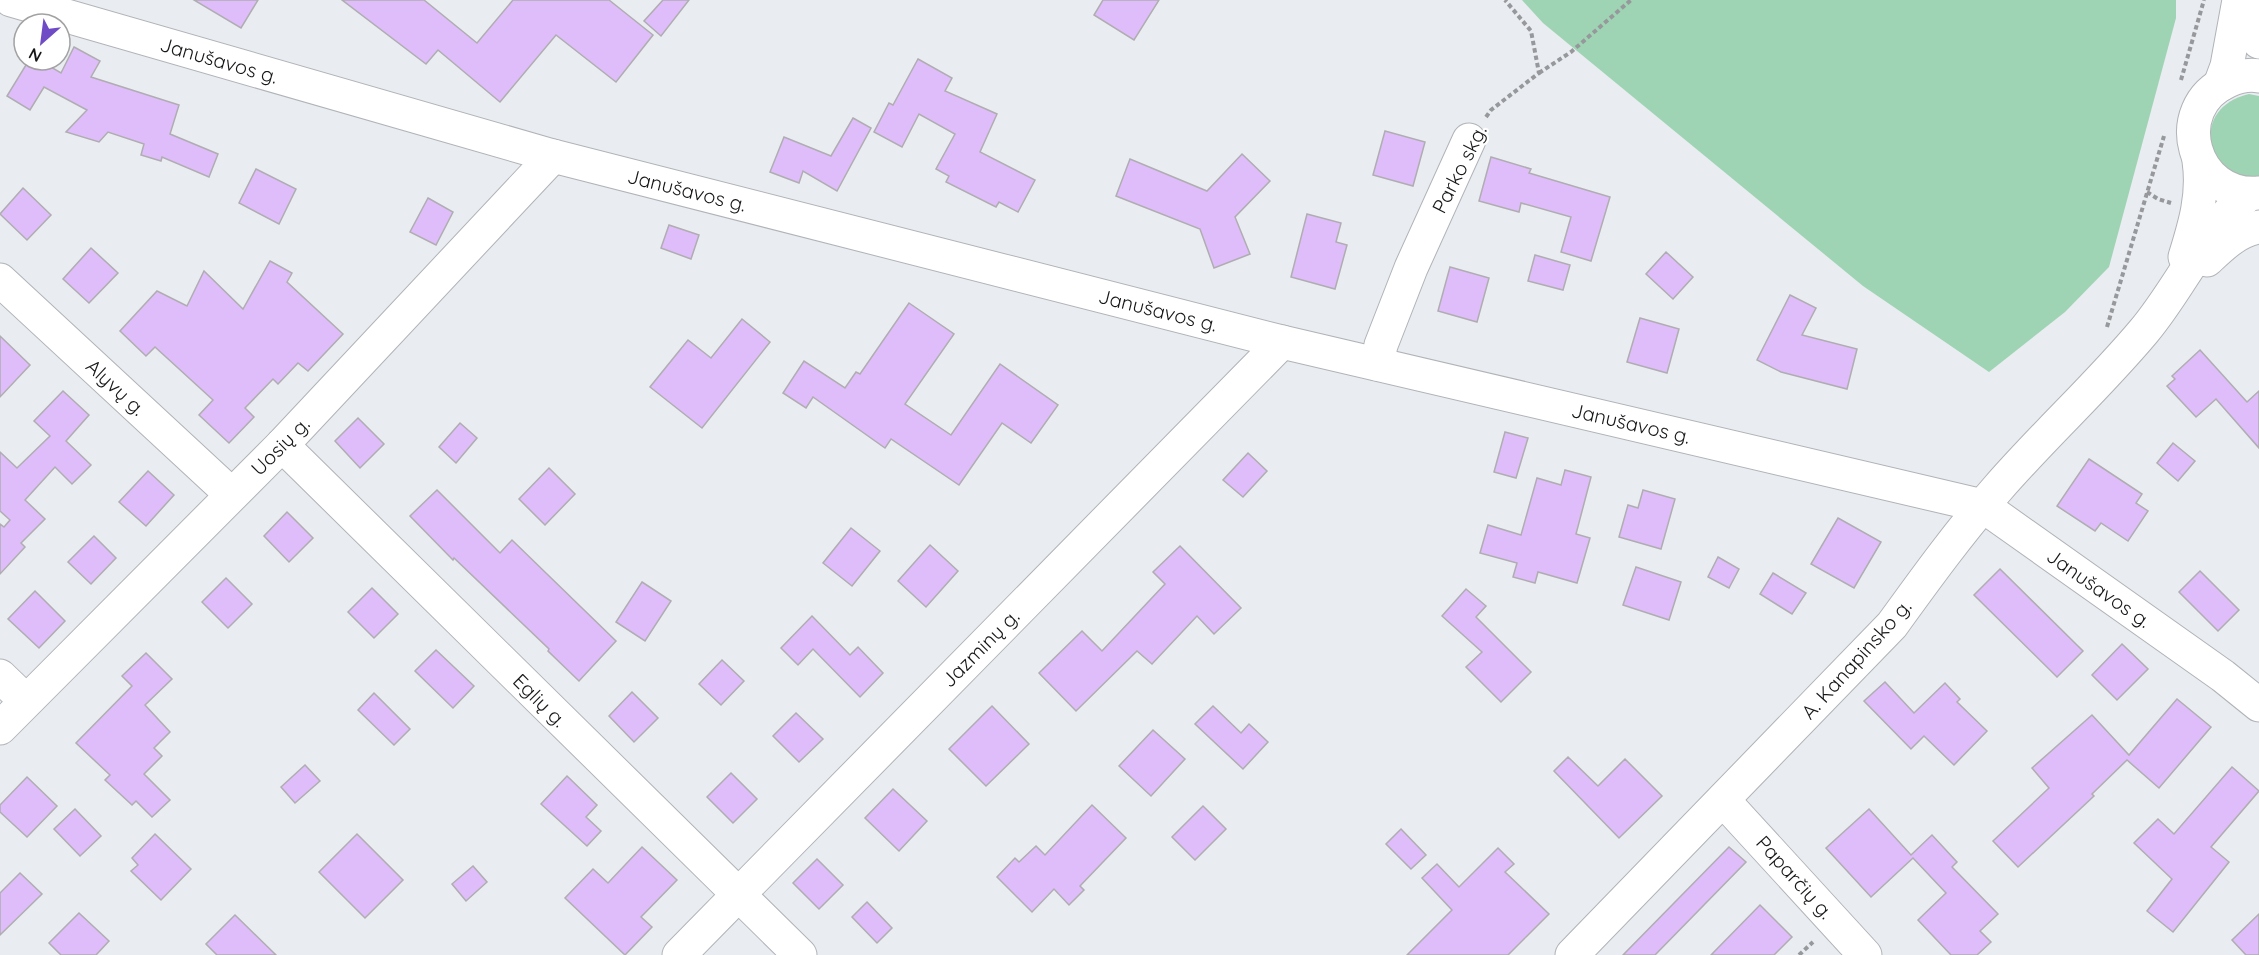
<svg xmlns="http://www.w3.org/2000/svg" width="2259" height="955" font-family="Quicksand,sans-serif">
<rect width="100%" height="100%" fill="#e9ecf0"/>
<g fill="#9ed4b3">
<polygon points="1522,0 2176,0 2176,18 2109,267 2065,312 1989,372 1863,286 1543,23"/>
<path d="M2249,94L2259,96V176C2209,187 2185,109 2249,94Z"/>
</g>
<g fill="#dfbdfa" stroke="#afadb1" stroke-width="1.5">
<polygon points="194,0 258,0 241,28"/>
<polygon points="342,0 424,0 477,43 513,0 609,0 653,35 616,82 556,35 500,102 438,50 426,64"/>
<polygon points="663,0 689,0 661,36 644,21"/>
<polygon points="1103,0 1159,0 1134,40 1094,15"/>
<polygon points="74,47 100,61 91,77 179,105 170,134 218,154 209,177 162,157 161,161 141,155 144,144 108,132 99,142 66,132 87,110 44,87 30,110 7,96 29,60 39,60 61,73"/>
<polygon points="918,59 952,78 945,91 997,114 980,152 1035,180 1018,212 999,202 996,207 946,182 949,176 936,169 955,134 919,114 902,147 874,132 889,103 893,105"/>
<polygon points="853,118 871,128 837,191 803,171 799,183 770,172 784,137 831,156"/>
<polygon points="1385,131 1425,142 1413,186 1373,175"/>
<polygon points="1242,154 1270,181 1235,217 1250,254 1214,268 1200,229 1116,196 1130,159 1207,191"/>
<polygon points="1491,157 1531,169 1529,173 1610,197 1591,261 1561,252 1571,217 1521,203 1519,212 1479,201"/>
<polygon points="256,169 296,189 279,224 239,203"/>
<polygon points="23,188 51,215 27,240 0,214"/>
<polygon points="428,198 453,212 436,245 410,232"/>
<polygon points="1307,214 1341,223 1336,242 1347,245 1335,289 1291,277"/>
<polygon points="669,225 699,235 691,259 661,248"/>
<polygon points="91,248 118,273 89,303 63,279"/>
<polygon points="1666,252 1693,277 1673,299 1646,274"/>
<polygon points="1535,255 1570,265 1563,290 1528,281"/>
<polygon points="270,261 292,273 287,282 343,334 308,371 298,363 278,384 273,379 245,408 254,417 229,443 199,415 213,400 155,347 146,356 120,331 157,291 187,306 204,271 243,309"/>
<polygon points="1450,267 1489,278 1477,322 1438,311"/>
<polygon points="1790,295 1816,308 1802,335 1857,349 1847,389 1781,372 1757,360"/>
<polygon points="909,303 954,334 905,404 951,435 1000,364 1058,405 1031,443 1002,423 959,485 891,439 885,448 813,397 806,408 783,393 804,361 845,388 856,372 860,374"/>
<polygon points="1640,318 1679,329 1667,373 1627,362"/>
<polygon points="742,319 770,342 702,428 650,387 688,340 711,358"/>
<polygon points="0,336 30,365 0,397"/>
<polygon points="2200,350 2247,402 2259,391 2259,448 2216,399 2196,417 2167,386 2175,379 2172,376"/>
<polygon points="63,391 89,415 66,441 91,465 72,484 55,467 25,500 45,519 21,543 25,547 0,574 0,524 4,527 10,520 0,511 0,452 17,468 50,436 34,421"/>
<polygon points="358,418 384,444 360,468 335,441"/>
<polygon points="460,423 477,438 456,463 439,447"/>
<polygon points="1505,432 1528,438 1516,478 1494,472"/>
<polygon points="2173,443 2195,461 2178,481 2157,463"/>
<polygon points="1248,453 1267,471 1243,497 1223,480"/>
<polygon points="2089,459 2142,494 2136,503 2148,511 2128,541 2101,523 2095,531 2057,506"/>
<polygon points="549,468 575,494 545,525 519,499"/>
<polygon points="1565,470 1591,477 1576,534 1590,538 1577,583 1538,572 1535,583 1513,577 1517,563 1480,553 1488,525 1521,535 1537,478 1561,485"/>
<polygon points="148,471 174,495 146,526 119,502"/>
<polygon points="437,490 500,553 512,540 616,641 579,681 548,651 549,649 454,558 453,560 410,516"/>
<polygon points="1643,490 1675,499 1661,549 1619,537 1628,505 1638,508"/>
<polygon points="287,512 313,538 289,562 264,536"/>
<polygon points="1838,518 1881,542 1854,588 1811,564"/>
<polygon points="851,528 880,551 852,586 823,563"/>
<polygon points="94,536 116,558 91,584 68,562"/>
<polygon points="930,545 958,571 926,607 898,581"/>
<polygon points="1180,546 1241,608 1214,634 1197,616 1152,664 1137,651 1076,711 1039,673 1082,631 1102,651 1165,584 1153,572"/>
<polygon points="1718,557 1739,569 1729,588 1708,577"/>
<polygon points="1636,567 1681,582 1669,620 1623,605"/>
<polygon points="2000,569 2083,651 2057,677 1974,595"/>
<polygon points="2200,571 2239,610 2218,631 2179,592"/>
<polygon points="1773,573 1806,593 1792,614 1760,594"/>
<polygon points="226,578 252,604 228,628 202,602"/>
<polygon points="642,582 671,601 645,641 616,622"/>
<polygon points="372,588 398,614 374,638 348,612"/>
<polygon points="1466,589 1486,606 1476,617 1531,672 1501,702 1466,667 1482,652 1442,616"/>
<polygon points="35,591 65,621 39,648 8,619"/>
<polygon points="812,616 850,655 858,647 883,673 860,697 813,649 798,665 781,648"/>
<polygon points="2122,644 2148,669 2117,700 2092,675"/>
<polygon points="436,650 474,686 453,708 415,671"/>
<polygon points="146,653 172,679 145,705 170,732 154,748 162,756 144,774 170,800 152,817 136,801 132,805 105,780 110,775 76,743 132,686 122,676"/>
<polygon points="722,660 744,681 721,705 699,684"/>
<polygon points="1885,682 1914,713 1945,683 1960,699 1957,702 1987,731 1954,765 1924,736 1911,749 1864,701"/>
<polygon points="632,692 658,718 634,742 609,716"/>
<polygon points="374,693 410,729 394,745 358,710"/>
<polygon points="2177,699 2211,727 2159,788 2127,760 2092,794 2094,796 2018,867 1993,841 2049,788 2032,768 2092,715 2129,755"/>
<polygon points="992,706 1029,744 986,786 949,749"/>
<polygon points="1213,706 1241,733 1249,724 1268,742 1243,769 1195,724"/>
<polygon points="796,713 823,739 799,762 773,736"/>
<polygon points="1153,730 1185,759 1151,796 1119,766"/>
<polygon points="1568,757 1598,786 1625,759 1662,796 1619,838 1554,771"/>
<polygon points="305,765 320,781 295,803 281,787"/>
<polygon points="2232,767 2259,791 2211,847 2229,862 2173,932 2147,911 2172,879 2134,843 2158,819 2174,834"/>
<polygon points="731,773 757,799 733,823 707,797"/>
<polygon points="567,776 597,805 586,817 601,831 587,846 541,804"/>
<polygon points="27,777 57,806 27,837 0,812 0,805"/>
<polygon points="893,789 927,821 899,851 865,818"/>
<polygon points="1092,805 1126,838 1080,886 1084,890 1069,905 1054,889 1032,912 997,877 1015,858 1019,862 1036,846 1045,855"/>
<polygon points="1203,806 1226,829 1195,860 1172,837"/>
<polygon points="75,809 101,836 80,856 54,829"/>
<polygon points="1869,809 1911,855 1932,835 1957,862 1952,867 1998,914 1980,931 1991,942 1977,955 1951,955 1918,920 1946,893 1913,858 1871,897 1826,848"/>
<polygon points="1401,829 1426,855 1411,869 1386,844"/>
<polygon points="155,834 191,869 161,900 131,871 138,865 132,858"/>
<polygon points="357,834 403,880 365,918 319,872"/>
<polygon points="642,847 677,880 641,917 652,927 625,955 565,898 593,869 608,883"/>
<polygon points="1729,847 1746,862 1655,955 1623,955"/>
<polygon points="1498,848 1514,864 1505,872 1549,914 1508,955 1407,955 1452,910 1422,878 1437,864 1459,887"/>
<polygon points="817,859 843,885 819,909 793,883"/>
<polygon points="473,866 487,882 466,901 452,884"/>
<polygon points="20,873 42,894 0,935 0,893"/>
<polygon points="867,902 892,928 877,943 852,917"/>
<polygon points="1760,905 1792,937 1774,955 1711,955"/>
<polygon points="79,913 109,941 96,955 61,955 49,943"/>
<polygon points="2259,914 2259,955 2246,955 2232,940"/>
<polygon points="235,915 276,955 217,955 206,944"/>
</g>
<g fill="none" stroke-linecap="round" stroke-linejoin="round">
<g stroke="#b0b3b7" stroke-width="35">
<g id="minor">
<polyline points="11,0 553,156 1282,342 1983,506 2223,676 2259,705"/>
<polyline points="2246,0 2259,42"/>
<path d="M2259,76C2248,74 2237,77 2228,81C2167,108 2193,199 2259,193"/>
<polyline points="2220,85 2227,66 2239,0"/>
<path d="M2185,257C2195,225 2204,195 2199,161"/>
<path d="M2207,260C2222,246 2238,230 2259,227"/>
<polyline points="0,280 231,494"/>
<polyline points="1377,364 1381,345 1411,268 1469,140"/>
<polyline points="282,445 800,955"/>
<polyline points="0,676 26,701"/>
<polyline points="0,728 282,445 553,156"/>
<polyline points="1723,800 1865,955"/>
<polyline points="679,955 1282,342"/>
<path d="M1572,955L1892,625C1926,578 1960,531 1998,488C2045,434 2098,386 2144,331C2181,287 2204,230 2249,194"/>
</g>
</g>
<g stroke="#96989b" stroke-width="4" stroke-dasharray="4.5 3" stroke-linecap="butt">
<polyline points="1539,73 1571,52 1631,0"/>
<polyline points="2181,80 2204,0"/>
<polyline points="1486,117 1491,110 1539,73 1531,31 1505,0"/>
<polyline points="2147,192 2158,199 2171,203"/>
<polyline points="2107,327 2164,136"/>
<polyline points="1799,955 1813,942"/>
</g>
<use href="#minor" stroke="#fff" stroke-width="33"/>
</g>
<g text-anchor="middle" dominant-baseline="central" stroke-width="4.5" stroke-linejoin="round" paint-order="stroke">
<g font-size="20" fill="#161718" stroke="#fff">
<text transform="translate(219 60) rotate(16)">Janušavos g.</text>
<text transform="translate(1459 169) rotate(-63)">Parko skg.</text>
<text transform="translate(687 190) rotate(14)">Janušavos g.</text>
<text transform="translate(1158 310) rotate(14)">Janušavos g.</text>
<text transform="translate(116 387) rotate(43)">Alyvų g.</text>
<text transform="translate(1631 423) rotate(13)">Janušavos g.</text>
<text transform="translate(280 446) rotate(-45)">Uosių g.</text>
<text transform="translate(2099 588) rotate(35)">Janušavos g.</text>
<text transform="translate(980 648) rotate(-45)">Jazminų g.</text>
<text transform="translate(1856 659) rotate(-48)">A. Kanapinsko g.</text>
<text transform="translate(540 700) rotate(45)">Eglių g.</text>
<text transform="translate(1795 877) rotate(48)">Paparčių g.</text>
</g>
</g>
<g transform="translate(42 42) rotate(208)"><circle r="28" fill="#ffffff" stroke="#a2a2a3" stroke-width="1.5"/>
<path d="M0-4.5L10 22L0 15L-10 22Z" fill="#6f4cc5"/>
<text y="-9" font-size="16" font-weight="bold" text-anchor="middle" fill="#161718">N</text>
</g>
</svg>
